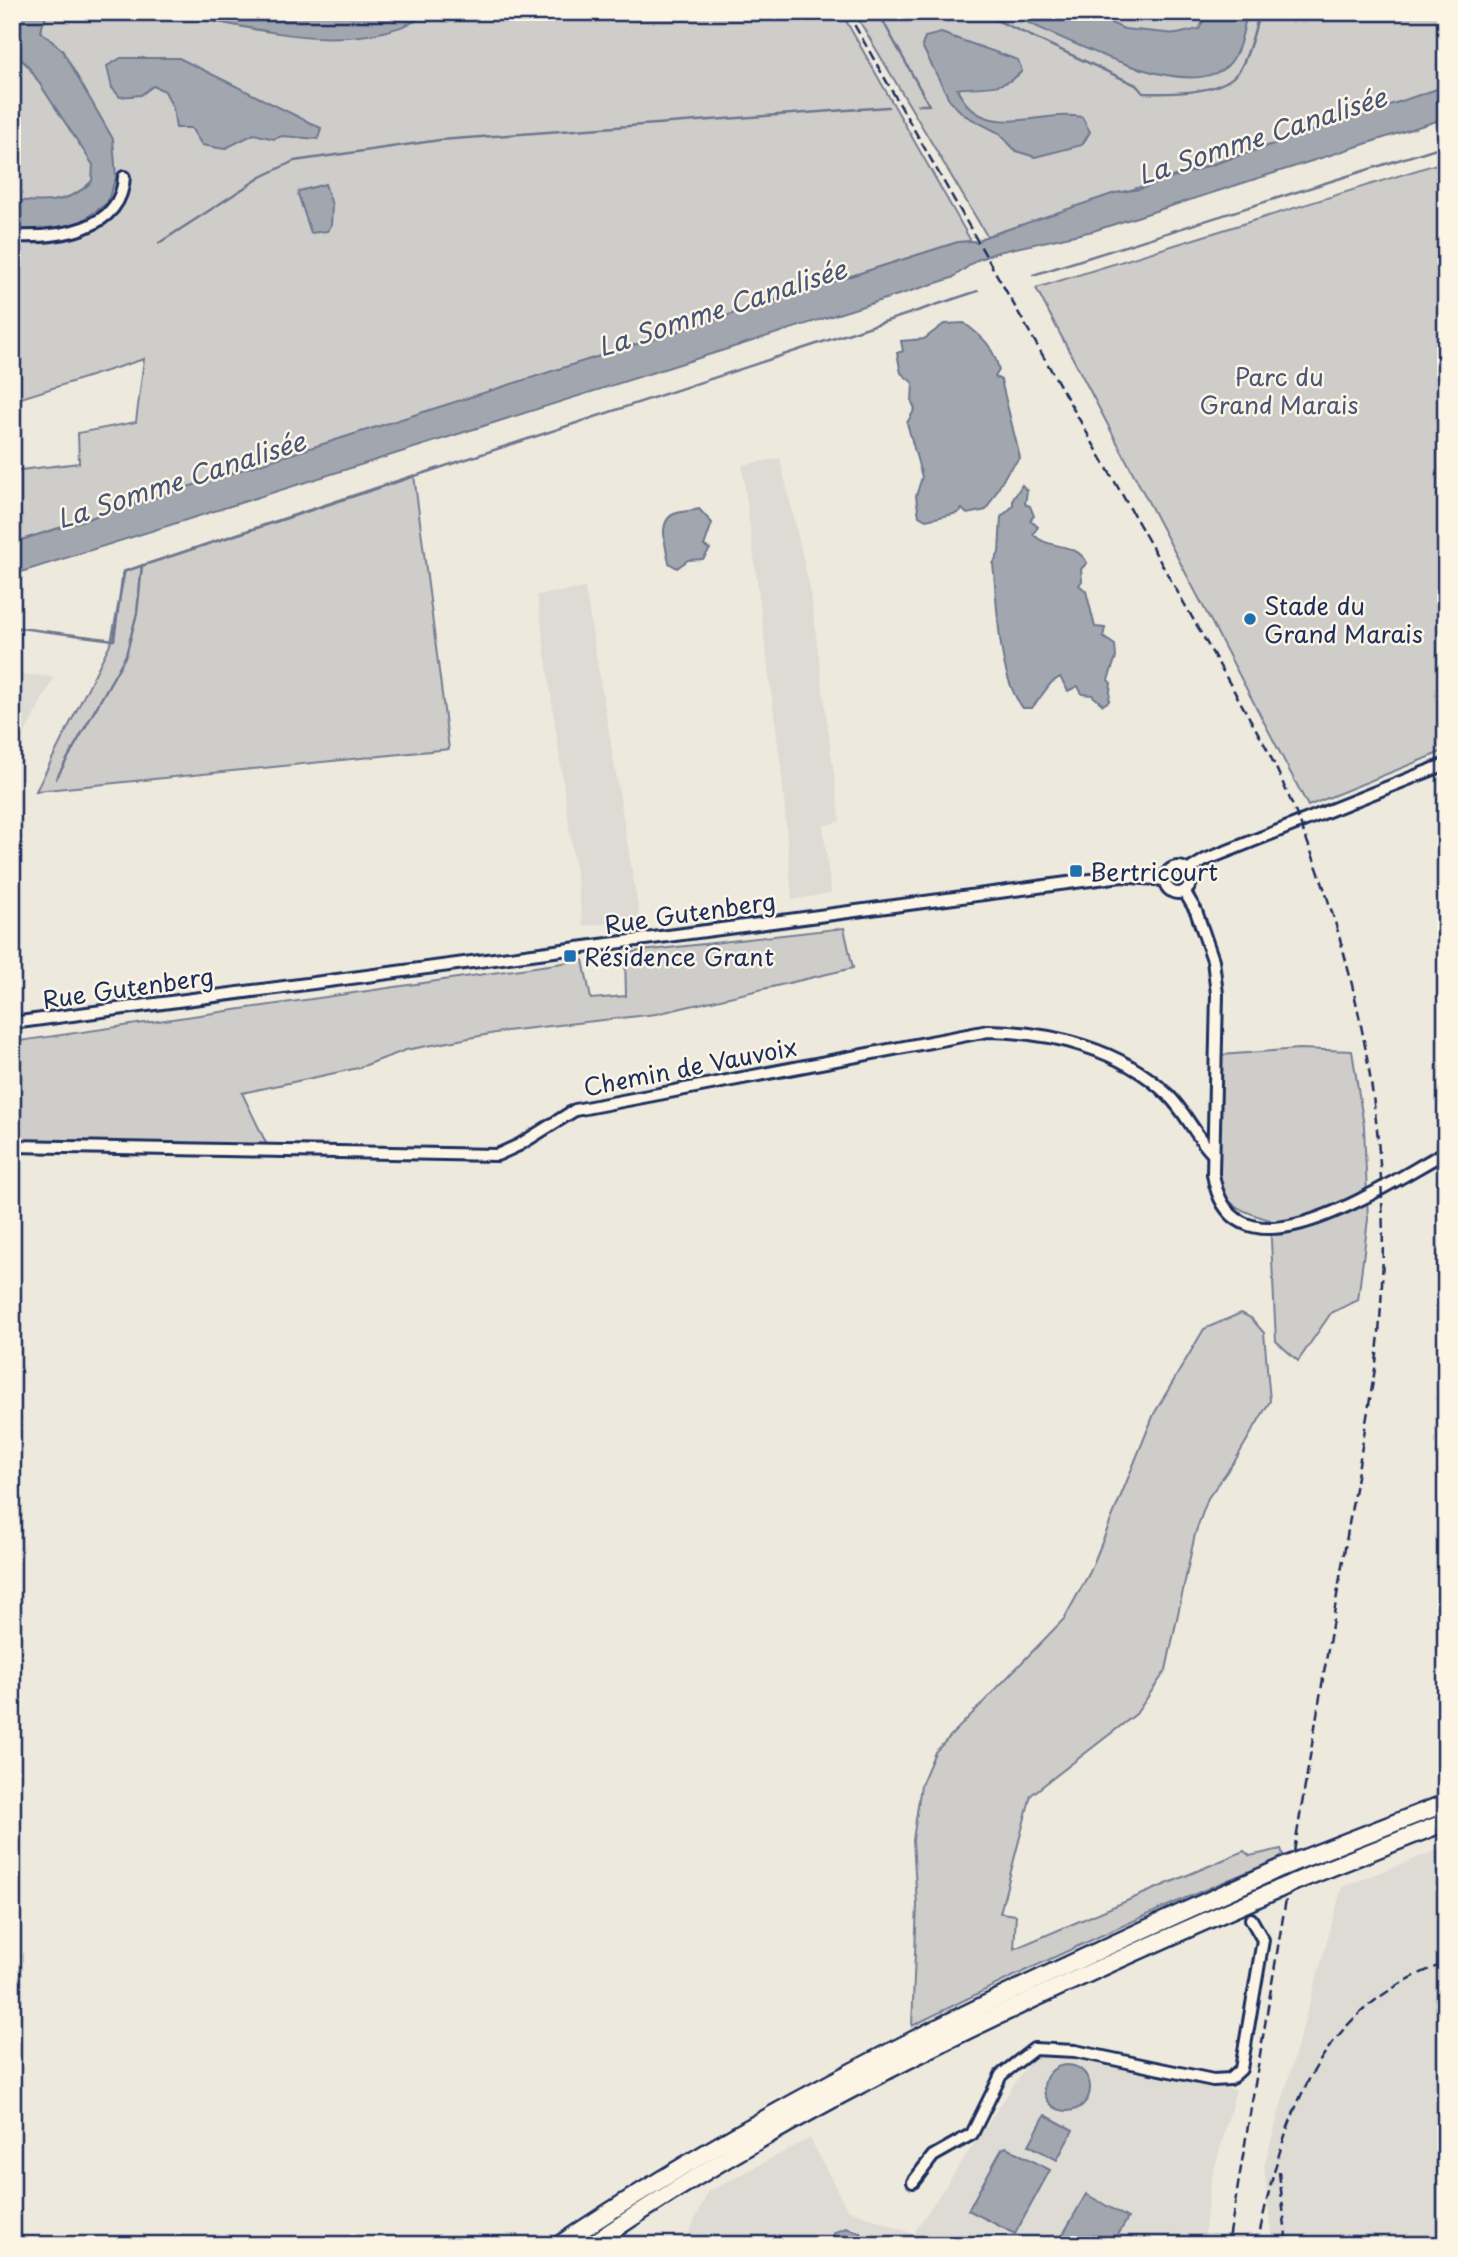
<svg xmlns="http://www.w3.org/2000/svg" width="1458" height="2257" font-family="'Playpen Sans',sans-serif">
<rect width="100%" height="100%" fill="#eee9dd"/>
<filter id="ink" filterUnits="userSpaceOnUse"><feTurbulence type="fractalNoise" baseFrequency=".0143" numOctaves="2"/><feDisplacementMap in="SourceGraphic" scale="14" xChannelSelector="R" yChannelSelector="G"/><feConvolveMatrix kernelMatrix="1 2 1 2 8 2 1 2 1" color-interpolation-filters="sRGB"/></filter>
<g filter="url(#ink)">
<g fill="#dedbd4">
<polygon points="780,458 810,588 840,821 823,826 831,893 792,900 782,776 742,465"/>
<polygon points="585,588 640,919 583,926 537,595"/>
<polygon points="12,673 54,677 12,758"/>
<polygon points="1446,1847 1446,2245 1272,2245 1264,2166 1342,1887"/>
<polygon points="1036,2052 1236,2090 1211,2182 1203,2245 683,2245 708,2192 810,2138 847,2209 913,2234"/>
</g>
<g fill="#cfcdca" stroke="#757e94" stroke-width="2">
<polygon points="37,12 841,12 971,241 958,242 12,543 12,471 79,463 78,433 136,422 144,359 12,401 12,223 110,186 31,31"/>
<polygon points="854,12 1012,12 1161,66 1242,12 1446,12 1446,89 987,236"/>
<path d="M1076,12H1215C1198,70 1111,27 1076,12Z"/>
<polygon points="12,32 102,170 75,201 12,211"/>
<polygon points="1446,161 1446,750 1308,806 1036,288"/>
<polygon points="414,475 449,749 36,791 111,642 125,571"/>
<polygon points="844,928 853,968 656,1014 506,1031 406,1050 358,1068 242,1093 267,1145 12,1142 12,1042 583,960 591,999 626,996 625,953"/>
<path d="M1299,1049L1352,1051L1364,1126L1368,1219L1358,1300L1331,1313L1298,1361L1276,1341L1270,1220C1251,1214 1231,1209 1221,1190C1210,1170 1220,1082 1221,1055Z"/>
<path d="M1241,1313L1251,1318L1264,1333L1270,1401L1236,1459L1208,1498L1195,1534L1166,1670L1136,1714L1031,1795L1000,1913L1016,1915L1014,1949L1244,1851L1250,1856L1281,1849L1284,1857C1157,1908 1034,1965 912,2026L917,1905L913,1840L921,1785L935,1752L1064,1619L1090,1572L1154,1414L1204,1329Z"/>
</g>
<g fill="#a2a7af" stroke="#6c778f" stroke-width="2">
<path d="M12,12H48L40,31L62,50L113,139L116,177L107,203L79,223L58,230L12,232V199C42,204 70,204 92,181L93,165L28,66L12,51Z"/>
<path d="M161,12H432C351,63 247,24 161,12Z"/>
<path d="M1004,12H1087L1124,29L1177,34L1199,29L1208,12H1247C1243,31 1240,59 1222,70C1174,100 1053,32 1004,12Z"/>
<path d="M941,33L1018,60L1022,71C1003,92 982,85 957,89C983,144 1038,109 1082,117L1090,132L1082,145L1035,157L1016,151L999,133L964,115L950,101L922,46L925,37Z"/>
<polygon points="121,58 179,58 321,128 318,139 282,136 274,139 254,134 224,149 202,145 191,128 176,128 173,108 165,91 153,86 141,95 120,97 112,88 107,66"/>
<polygon points="1446,86 1446,118 1093,231 998,252 977,260 952,278 12,575 12,543 958,242 974,241 976,243 982,238 1115,193 1140,189"/>
<polygon points="325,184 332,205 331,226 327,231 311,233 298,194 299,191"/>
<path d="M964,323C984,338 993,346 999,370L995,377L1001,380L1020,458L1008,471L986,510L967,514L962,509L958,513L926,520L919,516L916,496L922,477L907,423L915,409L912,402L913,383L901,373L897,353L903,351L901,341L924,339L944,324Z"/>
<path d="M1022,485L1027,491L1025,504L1030,506L1034,516L1030,520L1038,527L1033,534C1048,551 1075,540 1087,563L1081,569L1082,581L1079,585L1086,591L1095,627L1105,628L1103,637L1115,645L1116,657L1108,680L1111,683L1109,701L1103,705L1092,695L1082,694L1078,686L1068,691L1060,677L1051,683L1032,708H1023C997,676 998,605 993,564L999,553L1001,517L1013,506V499Z"/>
<path d="M699,509L712,523L704,546L710,549L703,559L688,560L677,568L669,563C667,549 655,519 677,513C684,511 692,511 699,509Z"/>
<circle cx="1067" cy="2088" r="23"/>
<polygon points="1045,2115 1073,2130 1057,2160 1029,2145"/>
<polygon points="1006,2147 1050,2170 1015,2234 968,2210 1002,2149"/>
<polygon points="1086,2194 1128,2218 1112,2245 1057,2245"/>
<polygon points="846,2228 861,2233 866,2245 828,2245 835,2232"/>
</g>
<g fill="none" stroke-linecap="round" stroke-linejoin="round">
<g stroke="#6c778f" stroke-width="2.5">
<polyline points="878,12 929,105 918,105"/>
<path d="M979,12L1136,85L1143,93C1169,94 1225,95 1240,69C1250,53 1254,30 1260,12"/>
<polyline points="159,243 261,177 294,161 440,140 888,107"/>
<polyline points="1033,275 1446,145"/>
<polyline points="12,627 114,640 123,572 978,291"/>
<polyline points="56,779 126,655 137,613 142,565"/>
</g>
<g stroke="#1b2f5e" stroke-width="16">
<g id="minor">
<path d="M12,236C56,238 121,232 124,177"/>
<circle cx="1178" cy="880" r="13"/>
<polyline points="1187,871 1205,860 1446,764"/>
<path d="M1184,891L1196,911L1213,960L1217,994L1213,1174C1232,1295 1393,1179 1446,1152"/>
<polyline points="12,1023 1075,882 1122,876 1165,880"/>
<path d="M12,1146L497,1155L519,1145L575,1110L988,1031C1051,1032 1121,1049 1167,1094C1186,1112 1195,1136 1213,1154"/>
<polyline points="913,2182 933,2156 972,2134 1001,2075 1034,2049 1075,2051 1213,2080 1230,2079 1241,2069 1263,1940 1251,1919"/>
</g>
</g>
<g stroke="#1b2f5e" stroke-width="21">
<g id="highway">
<polyline points="1297,1861 1446,1803"/>
<polyline points="1294,1882 1446,1822"/>
<path d="M559,2245C786,2092 1034,1978 1283,1867"/>
<path d="M591,2245C805,2098 1042,1992 1279,1889"/>
</g>
</g>
<use href="#minor" stroke="#fcf5e5" stroke-width="10"/>
<use href="#highway" stroke="#fcf5e5" stroke-width="16"/>
<g stroke="#1b2f5e" stroke-width="2.5" stroke-dasharray="10 5" stroke-linecap="butt">
<path d="M847,12L1266,747C1360,939 1400,1151 1376,1363L1228,2245"/>
<polyline points="1279,2172 1287,2245"/>
<path d="M1257,2245C1283,2121 1313,2010 1446,1963"/>
</g>
<g stroke="#1b2f5e" stroke-width="21" stroke-linecap="butt">
<g id="highway-bridge">
<polyline points="1283,1867 1297,1861"/>
<polyline points="1279,1889 1294,1882"/>
</g>
</g>
<use href="#highway-bridge" stroke="#fcf5e5" stroke-width="16"/>
</g>
</g>
<g fill="#1f6fb2" stroke="#fcf5e5" stroke-width="2.5">
<circle cx="1250" cy="619" r="7"/>
<rect x="1069" y="864" width="14" height="14" rx="3.5"/>
<rect x="563" y="949" width="14" height="14" rx="3.5"/>
</g>
<g text-anchor="middle" dominant-baseline="central" stroke-width="5" stroke-linejoin="round" paint-order="stroke">
<g font-size="24" fill="#485679" stroke="#fcf5e5">
<text x="1279" y="376">Parc du<tspan x="1279" dy="28">Grand Marais</tspan></text>
</g>
<g font-size="24" fill="#1b2f5e" stroke="#fcf5e5" text-anchor="start">
<text x="1264" y="605">Stade du<tspan x="1264" dy="28">Grand Marais</tspan></text>
<text x="1090" y="871">Bertricourt</text>
<text x="584" y="956">Résidence Grant</text>
</g>
<g font-size="24" fill="#1b2f5e" stroke="#fcf5e5">
<text transform="translate(690 912) rotate(-8)">Rue Gutenberg</text>
<text transform="translate(128 987) rotate(-8)">Rue Gutenberg</text>
<text transform="translate(690 1066) rotate(-11)">Chemin de Vauvoix</text>
</g>
<g font-size="26" font-style="italic" fill="#445376" stroke="#fcf5e5">
<text transform="translate(1262 135) rotate(-18)">La Somme Canalisée</text>
<text transform="translate(722 307) rotate(-18)">La Somme Canalisée</text>
<text transform="translate(181 479) rotate(-18)">La Somme Canalisée</text>
</g>
</g>
<rect width="1458" height="2257" fill="none" stroke="#fcf5e5" stroke-width="42"/>
<rect x="21" y="21" width="1416" height="2215" fill="none" stroke="#1b2f5e" stroke-width="2.5" filter="url(#ink)"/>
</svg>
